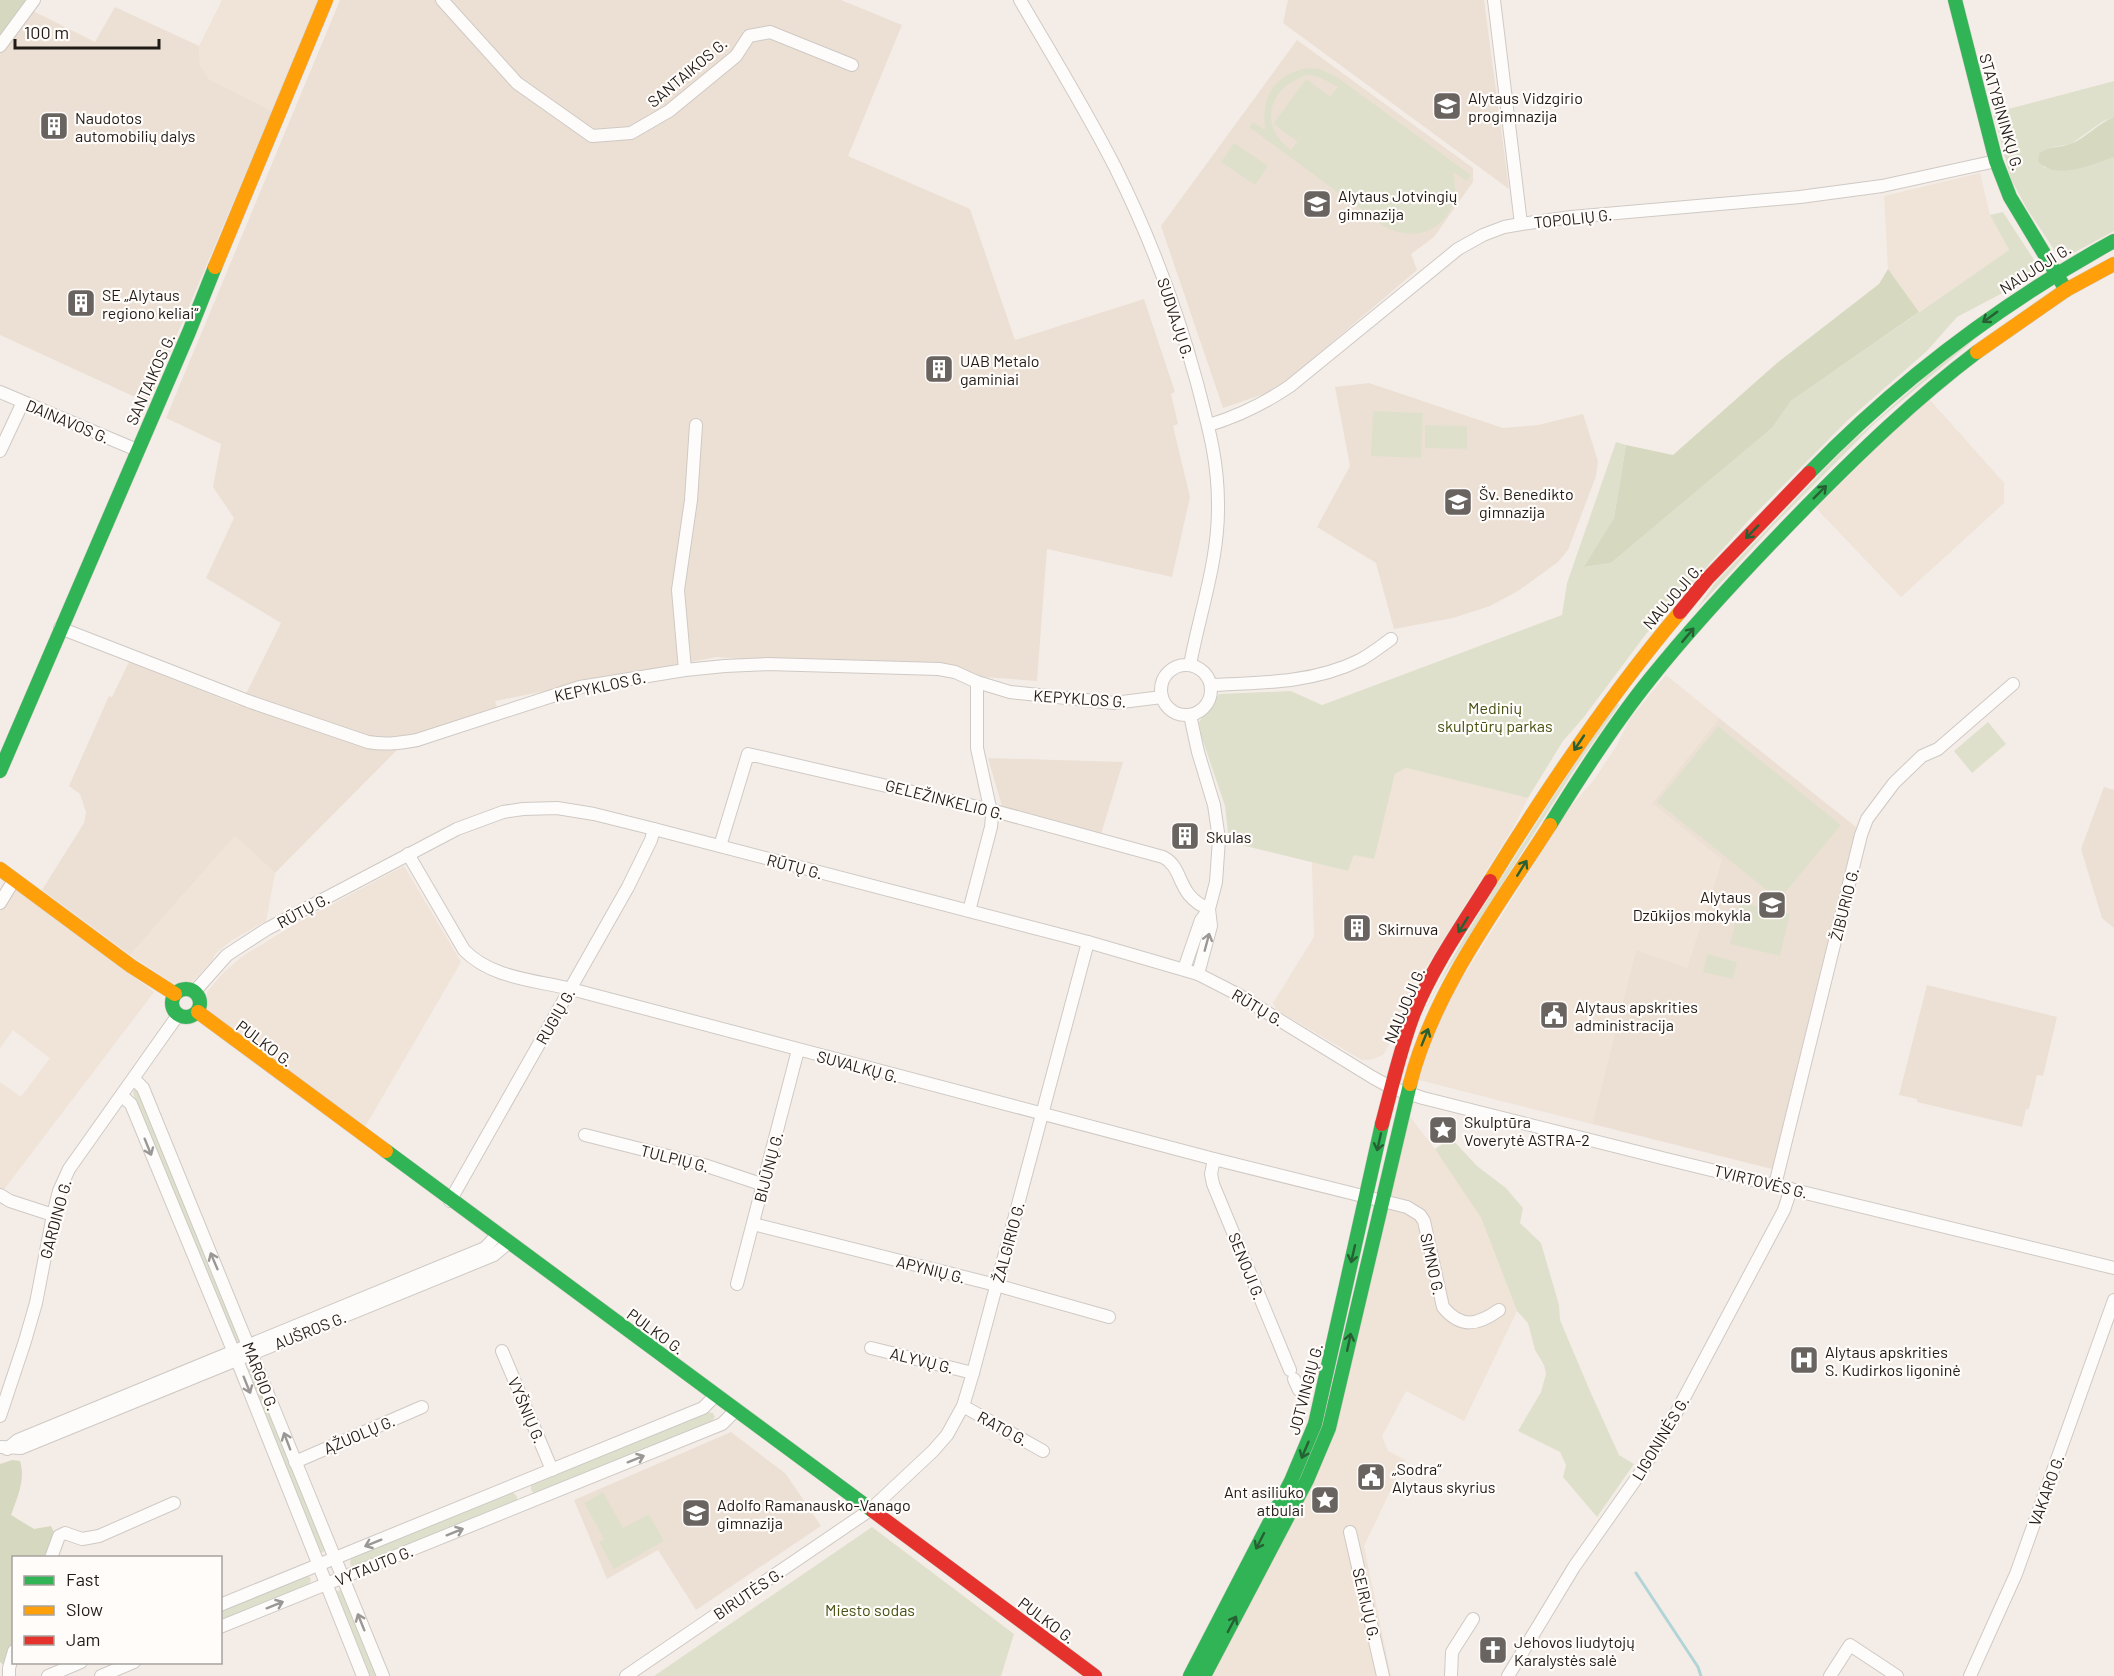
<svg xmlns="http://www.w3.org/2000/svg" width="2114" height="1676" font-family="Barlow,sans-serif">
<rect width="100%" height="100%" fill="#f4ede7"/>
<g fill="#f0e3d7">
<polygon points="222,0 319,0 272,111 209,79 200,65 199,46"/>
<polygon points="1980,173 1990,215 2009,250 1919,312 1888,269 1884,196"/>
<polygon points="1929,399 2004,483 2004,503 1901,597 1816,508 1880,444"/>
<polygon points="1666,675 1719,718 1652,803 1722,860 1687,969 1636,950 1592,1124 1419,1080 1432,1036 1449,999 1570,807 1593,781 1617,745 1629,720"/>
<polygon points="1406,768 1528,798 1513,828 1408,996 1390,1043 1383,1055 1370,1060 1362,1060 1277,1010 1273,1003 1314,937 1312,862 1348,871 1354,855 1389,797 1395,774"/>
<polygon points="235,836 275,873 266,921 232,940 216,953 212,961 192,982 182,985 172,983 130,955"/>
<polygon points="404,866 461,962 365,1127 207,1009 207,992 223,973 243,956 297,923"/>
<polygon points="12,885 154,992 5,1188 0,1199 0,1082 21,1097 50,1058 13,1030 0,1048 0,908"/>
<polygon points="1408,1114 1441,1157 1481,1218 1517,1311 1464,1421 1406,1391 1382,1436 1388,1451 1405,1460 1364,1546 1391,1676 1209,1676 1310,1483"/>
</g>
<g fill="#ece0d4">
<polygon points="340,0 841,0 902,25 848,156 970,209 1015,340 1144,299 1175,392 1171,394 1178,424 1173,426 1190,497 1172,577 1047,549 1037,681 716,657 495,701 500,717 416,748 398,749 275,873 235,836 130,955 42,890 84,823 86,812 80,794 69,786 109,696 112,697 129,662 240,706 281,623 206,578 234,518 213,487 221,444 166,418"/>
<polygon points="1288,0 1484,0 1509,189 1283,23"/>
<polygon points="25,7 95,42 115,7 199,46 200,65 209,79 272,111 148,403 0,335 0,41"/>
<polygon points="1297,40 1473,168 1473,182 1434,237 1411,254 1417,270 1276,390 1223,408 1161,226"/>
<polygon points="1369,383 1503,428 1538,425 1583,414 1598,461 1596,476 1568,550 1558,562 1518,591 1490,606 1453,618 1394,629 1376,563 1317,527 1350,466 1335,387"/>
<polygon points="1719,718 1856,827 1772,1169 1592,1124 1636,950 1687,968 1722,860 1652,803"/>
<polygon points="988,758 1123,762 1101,834 1002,806"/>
<polygon points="2104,787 2114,790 2114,928 2102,918 2081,849"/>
<polygon points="1927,985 2057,1017 2043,1076 2037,1075 2029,1109 2026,1109 2022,1127 1917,1102 1917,1099 1899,1095"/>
<polygon points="731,1432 786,1474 821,1526 696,1610 658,1550 607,1579 574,1500"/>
</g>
<g fill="#dfe0cc" fill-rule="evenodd">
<path d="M1306,68L1320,69L1337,77L1471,175L1467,181L1453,172C1464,217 1427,248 1385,227L1249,127L1253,122L1265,130C1261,97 1273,75 1306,68ZM1307,75L1319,77L1338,87L1330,96L1306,79L1273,124L1297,141L1302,135L1291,150C1258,125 1268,88 1307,75Z"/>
<path d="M2114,81V117L2102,122L2071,144L2053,147L2043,167C2068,175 2091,166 2114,157V231L2070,255L2062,257L2057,254L2027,209L2011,179L1993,113Z"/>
<polygon points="1234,143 1268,166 1255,185 1221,162"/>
<polygon points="2003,212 2038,266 2033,277 1957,317 1927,351 1847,421 1749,520 1646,634 1584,717 1563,741 1528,798 1406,768 1395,774 1374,859 1354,855 1348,871 1229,842 1225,806 1201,735 1199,722 1219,694 1291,691 1322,705 1562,615 1567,583 1616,442 1626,445 1614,518 1585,567 1611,563 1772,428 1791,401 2009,250 1990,215"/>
<polygon points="1993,324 1874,424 1772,527 1696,610 1715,583 1845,448 1940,364"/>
<polygon points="1373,411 1423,413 1421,458 1371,456"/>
<polygon points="1425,425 1467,426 1467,449 1425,448"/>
<path d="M1617,703L1619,705L1576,767L1457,955L1439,984L1421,1020C1445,966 1477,916 1509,866C1544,811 1579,756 1617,703Z"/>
<polygon points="1988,722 2006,744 1972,773 1954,751"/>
<polygon points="1718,726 1841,825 1779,900 1657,802"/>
<polygon points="1740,902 1790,914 1780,956 1730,944"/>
<polygon points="1707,954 1737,962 1733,979 1703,972"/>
<polygon points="134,1090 138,1090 243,1339 241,1345 234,1343 133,1093"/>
<polygon points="1451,1138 1477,1166 1506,1188 1523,1208 1520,1223 1541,1243 1559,1305 1560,1320 1590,1391 1619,1455 1634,1464 1597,1517 1563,1477 1566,1465 1560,1452 1518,1431 1541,1392 1546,1374 1544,1365 1535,1350 1528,1323 1517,1311 1481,1218 1435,1149"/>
<polygon points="249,1367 252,1367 326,1550 323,1552 320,1553 246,1369"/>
<polygon points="708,1412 713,1413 715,1417 711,1422 535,1495 531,1490 531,1484"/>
<polygon points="512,1492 517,1496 517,1501 354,1569 350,1564 351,1558"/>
<polygon points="603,1492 623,1528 649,1514 664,1541 614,1569 599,1542 604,1539 584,1503"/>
<polygon points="872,1527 1014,1634 1001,1676 654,1676"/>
<polygon points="308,1575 311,1579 309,1585 221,1622 221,1610"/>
<polygon points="342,1590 379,1676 367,1676 335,1595 337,1591"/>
</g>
<g fill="#d6d8bf">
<polygon points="0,0 29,0 0,41"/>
<path d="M2114,117V157C2094,165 2054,181 2038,161L2039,154C2047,146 2059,148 2070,144C2085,139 2097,124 2114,117Z"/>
<polygon points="1888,269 1919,312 1791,401 1772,428 1611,563 1584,567 1614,518 1626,445 1673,455 1777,363 1879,284"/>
<path d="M12,1460L20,1461C26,1479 17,1498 11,1515L34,1529L51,1526L56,1536L48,1557L14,1558L13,1643L4,1665L0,1662V1464Z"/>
</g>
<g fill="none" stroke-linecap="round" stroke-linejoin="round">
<polyline stroke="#b1d4d6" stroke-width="3" points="1636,1573 1698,1667 1701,1676"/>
<g stroke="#cfc9c4" stroke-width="14">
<g id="street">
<polyline points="442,0 517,83 592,136 631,133 669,111 736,56 749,36 770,32 852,65"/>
<path d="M1020,0C1052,55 1086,110 1115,167C1149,235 1177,309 1197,383C1208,426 1218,459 1218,504C1219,560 1200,611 1190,665"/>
<polyline points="1494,0 1521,224"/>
<polyline points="0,46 34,0"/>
<polyline points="0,392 137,450"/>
<path d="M1209,425C1239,416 1265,403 1290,386L1458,249L1483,235L1504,227L1521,224L1571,217L1800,197L1882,186L1996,161"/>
<polyline points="0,451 23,402"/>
<path d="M60,628L248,701L368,742C386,745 400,743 417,740L580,687L685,670L725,666L767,664L939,669L955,672L977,682L1010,692L1114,703L1162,697"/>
<circle cx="1186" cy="690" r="25"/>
<polyline points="685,670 678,590 691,500 696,425"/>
<path d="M1211,685C1261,683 1314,683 1360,660C1371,654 1381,646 1391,639"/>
<polyline points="1190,715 1198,752 1214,805 1219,839 1216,882 1209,909 1211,926 1198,974"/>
<path d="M720,846L748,754L991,810L1163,857C1185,868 1175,895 1209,909"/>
<path d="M408,854L464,950C491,978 534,980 571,989L1214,1159L1407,1207L1420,1215L1424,1221L1443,1307C1461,1329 1478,1325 1499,1310"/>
<polyline points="0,903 14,880"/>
<polyline points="969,911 991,827 992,817 977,748 977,682"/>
<polyline points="1184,969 1201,920 1209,909"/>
<polyline points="195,991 227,955 267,929 457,829 503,812 523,809 557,808 594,814 654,829 1088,942 1198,974 1237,994 1372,1077 1392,1088 1423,1098 1666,1159 2114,1268"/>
<polyline points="134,1079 143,1088 383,1676"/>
<polyline points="122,1096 131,1104 237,1360 363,1676"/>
<polyline points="585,1135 704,1165 764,1185"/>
<polyline points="1214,1159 1211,1174 1213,1184 1290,1370"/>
<polyline points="1775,1185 1861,835 1867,819 1894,783 1922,756 1938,749 2013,684"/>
<polyline points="0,1195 10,1201 53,1215"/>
<polyline points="450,1201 628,887 651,840 654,829"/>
<polyline points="753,1224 996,1285 1109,1317"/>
<polyline points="737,1284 798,1050"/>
<polyline points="871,1348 973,1373"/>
<polyline points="502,1351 552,1470"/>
<polyline points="1294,1379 1299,1390"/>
<polyline points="963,1406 1043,1451"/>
<polyline points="0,1416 25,1341 36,1303 53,1215 59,1191 69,1169 178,1015"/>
<polyline points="0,1447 21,1448 494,1255 508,1243"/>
<polyline points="7,1449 18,1440 485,1248 497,1235"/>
<polyline points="295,1462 422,1407"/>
<polyline points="1350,1532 1383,1676"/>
<polyline points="51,1558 59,1536 65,1533 82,1539 99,1536 174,1503"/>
<polyline points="220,1605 703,1408 715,1396"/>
<polyline points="220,1627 722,1424 735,1411"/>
<polyline points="9,1676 9,1668 14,1651"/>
<polyline points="48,1676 81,1662"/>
<polyline points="101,1676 134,1662"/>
<polyline points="626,1676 870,1510 933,1451 947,1435 963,1406 973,1373 1088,942"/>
<polyline points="1451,1676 1452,1652 1473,1619"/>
<polyline points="1508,1676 1574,1567 1643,1469 1675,1415 1784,1210 1791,1189"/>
<polyline points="1830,1676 1850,1645 1897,1676"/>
<polyline points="1970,1676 2016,1574 2114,1300"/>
</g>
</g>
<g stroke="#cfc9c4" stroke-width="15">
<g id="fast">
<polyline points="1955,0 1996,161 2010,197 2066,290"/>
<path d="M1809,473C1900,379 2000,304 2114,241"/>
<polyline points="0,771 189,332 215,267"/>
<path d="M1550,825C1581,775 1613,725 1650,679C1698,619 1752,562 1806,507C1860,452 1915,399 1977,352"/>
<circle cx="186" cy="1003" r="14"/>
<polyline points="386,1151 873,1511"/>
<polyline points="1190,1676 1291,1481 1315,1424 1382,1124"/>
<polyline points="1204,1676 1307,1480 1329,1428 1410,1084"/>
</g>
</g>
<g stroke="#cfc9c4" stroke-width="15">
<g id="slow">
<polyline points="215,267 326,0"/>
<polyline points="1977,352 2066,290 2114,264"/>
<polyline points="0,869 131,966 175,994"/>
<path d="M1490,881C1548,787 1609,696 1680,612"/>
<polyline points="198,1012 386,1151"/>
<path d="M1410,1084C1433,991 1499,905 1550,825"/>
</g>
</g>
<g stroke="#cfc9c4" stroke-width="15">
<g id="jam">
<polyline points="1680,612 1707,579 1809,473"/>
<path d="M1382,1124C1392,1087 1400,1049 1414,1013C1433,966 1463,924 1490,881"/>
<polyline points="873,1511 1095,1676"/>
</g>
</g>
<use href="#street" stroke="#fdfcfb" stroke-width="12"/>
<use href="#fast" stroke="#30b455" stroke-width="14"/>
<use href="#slow" stroke="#ff9f0a" stroke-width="14"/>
<use href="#jam" stroke="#e5322d" stroke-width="14"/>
</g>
<defs><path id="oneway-shaft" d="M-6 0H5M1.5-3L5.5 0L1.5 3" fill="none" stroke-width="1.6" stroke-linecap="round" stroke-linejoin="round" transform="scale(1.5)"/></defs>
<g stroke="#276033">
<use href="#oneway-shaft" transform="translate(1990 317) rotate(144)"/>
<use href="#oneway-shaft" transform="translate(1820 492) rotate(-45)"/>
<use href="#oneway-shaft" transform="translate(1752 532) rotate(134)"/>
<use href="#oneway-shaft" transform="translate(1688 635) rotate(-50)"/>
<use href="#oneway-shaft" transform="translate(1579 743) rotate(124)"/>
<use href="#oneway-shaft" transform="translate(1522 868) rotate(-58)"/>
<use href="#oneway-shaft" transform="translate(1463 925) rotate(122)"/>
<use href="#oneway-shaft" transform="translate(1425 1037) rotate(-68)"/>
<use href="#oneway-shaft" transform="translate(1379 1142) rotate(103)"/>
<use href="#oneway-shaft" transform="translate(1353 1254) rotate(103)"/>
<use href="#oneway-shaft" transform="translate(1349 1342) rotate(-78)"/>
<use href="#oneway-shaft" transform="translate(1305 1450) rotate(113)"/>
<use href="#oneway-shaft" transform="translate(1260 1541) rotate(117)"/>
<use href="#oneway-shaft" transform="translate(1232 1624) rotate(-62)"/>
</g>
<g stroke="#9a9794">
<use href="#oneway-shaft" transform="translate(1207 942) rotate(-75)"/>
<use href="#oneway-shaft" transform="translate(148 1147) rotate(68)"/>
<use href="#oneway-shaft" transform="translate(214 1261) rotate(-113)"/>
<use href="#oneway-shaft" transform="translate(247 1385) rotate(68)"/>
<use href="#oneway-shaft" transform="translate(287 1441) rotate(-111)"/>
<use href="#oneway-shaft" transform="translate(636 1459) rotate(-22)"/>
<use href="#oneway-shaft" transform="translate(455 1532) rotate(-22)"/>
<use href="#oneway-shaft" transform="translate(373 1543) rotate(158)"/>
<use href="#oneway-shaft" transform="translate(275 1605) rotate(-22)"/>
<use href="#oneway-shaft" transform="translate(361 1622) rotate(-112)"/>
</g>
<defs>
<g id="school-square" transform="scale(1.5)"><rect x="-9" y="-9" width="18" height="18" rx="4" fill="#6a6460" stroke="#fffcfa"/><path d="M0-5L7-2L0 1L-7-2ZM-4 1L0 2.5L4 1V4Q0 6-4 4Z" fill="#fff"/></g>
<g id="building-square" transform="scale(1.5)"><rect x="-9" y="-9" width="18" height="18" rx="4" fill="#6a6460" stroke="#fffcfa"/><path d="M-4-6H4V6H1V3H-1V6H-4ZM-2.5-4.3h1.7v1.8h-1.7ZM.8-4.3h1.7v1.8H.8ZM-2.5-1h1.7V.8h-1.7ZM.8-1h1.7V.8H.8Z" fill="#fff"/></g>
<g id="civic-square" transform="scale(1.5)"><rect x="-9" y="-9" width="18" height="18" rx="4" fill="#6a6460" stroke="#fffcfa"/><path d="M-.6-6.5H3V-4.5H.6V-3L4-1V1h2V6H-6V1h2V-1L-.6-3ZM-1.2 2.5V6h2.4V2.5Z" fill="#fff"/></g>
<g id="sight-square" transform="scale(1.5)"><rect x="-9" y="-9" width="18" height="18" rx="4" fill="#6a6460" stroke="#fffcfa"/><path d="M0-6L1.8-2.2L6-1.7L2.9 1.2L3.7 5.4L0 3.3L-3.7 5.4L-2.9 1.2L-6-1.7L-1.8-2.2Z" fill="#fff"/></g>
<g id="hospital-square" transform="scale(1.5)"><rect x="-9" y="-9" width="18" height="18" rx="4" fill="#6a6460" stroke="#fffcfa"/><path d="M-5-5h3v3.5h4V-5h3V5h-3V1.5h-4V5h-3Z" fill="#fff"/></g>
<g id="church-square" transform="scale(1.5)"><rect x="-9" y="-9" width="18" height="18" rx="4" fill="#6a6460" stroke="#fffcfa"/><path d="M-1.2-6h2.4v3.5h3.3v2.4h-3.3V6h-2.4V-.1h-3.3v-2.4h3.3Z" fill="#fff"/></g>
</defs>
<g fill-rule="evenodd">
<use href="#school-square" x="1447" y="106"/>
<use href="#building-square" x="54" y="126"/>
<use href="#school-square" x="1317" y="204"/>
<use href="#building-square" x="81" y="303"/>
<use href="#building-square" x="939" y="369"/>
<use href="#school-square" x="1458" y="502"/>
<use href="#building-square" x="1185" y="836"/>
<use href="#school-square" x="1772" y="905"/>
<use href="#building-square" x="1357" y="928"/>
<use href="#civic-square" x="1554" y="1015"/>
<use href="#sight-square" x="1443" y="1130"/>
<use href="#hospital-square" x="1804" y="1360"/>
<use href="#civic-square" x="1371" y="1477"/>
<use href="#sight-square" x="1325" y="1500"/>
<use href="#school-square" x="696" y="1513"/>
<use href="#church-square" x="1493" y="1650"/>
</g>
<g text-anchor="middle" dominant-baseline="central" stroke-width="4.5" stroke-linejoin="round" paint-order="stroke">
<g font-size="16" fill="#201b17" stroke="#fffcfa">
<text transform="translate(687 72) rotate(-40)">SANTAIKOS G.</text>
<text transform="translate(2002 112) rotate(74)">STATYBININKŲ G.</text>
<text transform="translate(1573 218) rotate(-6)">TOPOLIŲ G.</text>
<text transform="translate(2035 268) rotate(-32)">NAUJOJI G.</text>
<text transform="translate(1176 318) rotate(72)">SUDVAJŲ G.</text>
<text transform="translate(150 379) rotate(-66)">SANTAIKOS G.</text>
<text transform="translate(68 421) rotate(23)">DAINAVOS G.</text>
<text transform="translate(1672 596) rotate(-49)">NAUJOJI G.</text>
<text transform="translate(600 686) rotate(-12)">KEPYKLOS G.</text>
<text transform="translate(1080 698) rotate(4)">KEPYKLOS G.</text>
<text transform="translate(945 799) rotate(14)">GELEŽINKELIO G.</text>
<text transform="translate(795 866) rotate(15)">RŪTŲ G.</text>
<text transform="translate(1844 904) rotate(-76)">ŽIBURIO G.</text>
<text transform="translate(303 910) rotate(-28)">RŪTŲ G.</text>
<text transform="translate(1404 1005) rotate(-67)">NAUJOJI G.</text>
<text transform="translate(1258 1007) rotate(31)">RŪTŲ G.</text>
<text transform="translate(555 1016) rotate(-60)">RUGIŲ G.</text>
<text transform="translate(265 1043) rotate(37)">PULKO G.</text>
<text transform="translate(858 1066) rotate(15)">SUVALKŲ G.</text>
<text transform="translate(675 1158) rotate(14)">TULPIŲ G.</text>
<text transform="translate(768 1167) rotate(-75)">BIJŪNŲ G.</text>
<text transform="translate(1761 1181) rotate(14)">TVIRTOVĖS G.</text>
<text transform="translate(55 1219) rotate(-75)">GARDINO G.</text>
<text transform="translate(1008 1242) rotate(-75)">ŽALGIRIO G.</text>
<text transform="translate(1433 1264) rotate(78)">SIMNO G.</text>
<text transform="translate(1247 1266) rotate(68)">SENOJI G.</text>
<text transform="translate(931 1269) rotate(14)">APYNIŲ G.</text>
<text transform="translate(310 1330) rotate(-22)">AUŠROS G.</text>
<text transform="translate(656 1331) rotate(36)">PULKO G.</text>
<text transform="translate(922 1360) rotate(14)">ALYVŲ G.</text>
<text transform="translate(261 1376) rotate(69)">MARGIO G.</text>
<text transform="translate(1305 1389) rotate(-75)">JOTVINGIŲ G.</text>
<text transform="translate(527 1410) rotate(67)">VYŠNIŲ G.</text>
<text transform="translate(1003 1428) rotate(29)">RATO G.</text>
<text transform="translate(359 1434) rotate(-23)">ĄŽUOLŲ G.</text>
<text transform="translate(1660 1438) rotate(-59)">LIGONINĖS G.</text>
<text transform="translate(2046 1490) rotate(-70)">VAKARO G.</text>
<text transform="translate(374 1565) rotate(-22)">VYTAUTO G.</text>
<text transform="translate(748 1593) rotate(-34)">BIRUTĖS G.</text>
<text transform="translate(1367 1604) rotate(77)">SEIRIJŲ G.</text>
<text transform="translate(1047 1620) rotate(37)">PULKO G.</text>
</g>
<g font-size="16" fill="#201b17" stroke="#fffcfa" text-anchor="start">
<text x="1468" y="97">Alytaus Vidzgirio<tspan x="1468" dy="18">progimnazija</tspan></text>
<text x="75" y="117">Naudotos<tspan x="75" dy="18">automobilių dalys</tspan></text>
<text x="1338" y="195">Alytaus Jotvingių<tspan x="1338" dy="18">gimnazija</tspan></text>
<text x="102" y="294">SE „Alytaus<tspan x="102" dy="18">regiono keliai“</tspan></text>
<text x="960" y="360">UAB Metalo<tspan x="960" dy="18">gaminiai</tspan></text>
<text x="1479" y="493">Šv. Benedikto<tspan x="1479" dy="18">gimnazija</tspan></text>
<text x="1206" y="836">Skulas</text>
<text x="1751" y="896" text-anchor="end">Alytaus<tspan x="1751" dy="18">Dzūkijos mokykla</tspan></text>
<text x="1378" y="928">Skirnuva</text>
<text x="1575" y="1006">Alytaus apskrities<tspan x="1575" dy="18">administracija</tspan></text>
<text x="1464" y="1121">Skulptūra<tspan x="1464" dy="18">Voverytė ASTRA-2</tspan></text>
<text x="1825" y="1351">Alytaus apskrities<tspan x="1825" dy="18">S. Kudirkos ligoninė</tspan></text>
<text x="1392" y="1468">„Sodra“<tspan x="1392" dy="18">Alytaus skyrius</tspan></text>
<text x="1304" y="1491" text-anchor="end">Ant asiliuko<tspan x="1304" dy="18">atbulai</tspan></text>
<text x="717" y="1504">Adolfo Ramanausko-Vanago<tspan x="717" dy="18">gimnazija</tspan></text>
<text x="1514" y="1641">Jehovos liudytojų<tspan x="1514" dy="18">Karalystės salė</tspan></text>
</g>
<g font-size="16" fill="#475111" stroke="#fffcfa">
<text x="1495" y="707">Medinių<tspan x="1495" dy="18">skulptūrų parkas</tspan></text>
<text x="870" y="1609">Miesto sodas</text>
</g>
</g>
<rect x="12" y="1556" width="210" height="108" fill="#fffcfa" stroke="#a6a29f" stroke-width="1.5"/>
<rect x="24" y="1576" width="30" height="9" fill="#30b455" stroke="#a6a29f" stroke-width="1.5"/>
<text x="66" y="1586" font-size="18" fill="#201b17">Fast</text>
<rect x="24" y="1606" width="30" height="9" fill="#ff9f0a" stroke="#a6a29f" stroke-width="1.5"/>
<text x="66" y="1616" font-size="18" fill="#201b17">Slow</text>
<rect x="24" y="1636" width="30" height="9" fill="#e5322d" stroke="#a6a29f" stroke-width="1.5"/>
<text x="66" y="1646" font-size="18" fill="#201b17">Jam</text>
<path d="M15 39v9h144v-9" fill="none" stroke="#201b17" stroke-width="3"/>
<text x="24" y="39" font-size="18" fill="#201b17" stroke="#fffcfa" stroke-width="4.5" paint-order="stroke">100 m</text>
</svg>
